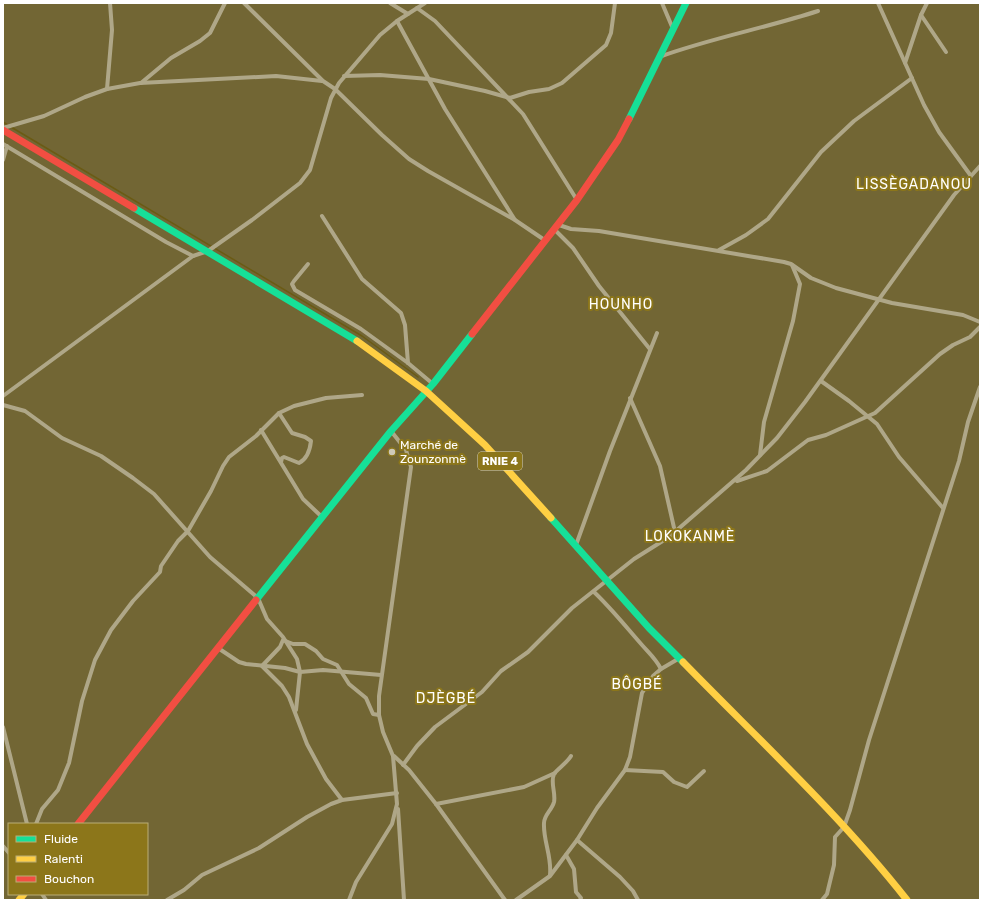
<svg xmlns="http://www.w3.org/2000/svg" width="983" height="903" font-family="Rubik,sans-serif">
<rect width="100%" height="100%" fill="#726634"/>
<g fill="none" stroke-linecap="round" stroke-linejoin="round">
<g stroke="#6b5b14" stroke-width="1.5">
<polyline points="3,122 8,125"/>
<polyline points="11,127 362,336 418,377"/>
</g>
<g stroke="#afa788" stroke-width="4">
<polyline points="244,3 323,81 335,89 382,135 409,159 428,171 515,220 546,241"/>
<polyline points="390,3 408,14"/>
<polyline points="662,3 673,29"/>
<polyline points="878,3 924,105 939,132 971,176"/>
<polyline points="417,8 435,21 523,114 577,200"/>
<polyline points="921,15 946,52"/>
<polyline points="397,21 445,109 515,220"/>
<path d="M659,57C711,38 766,28 818,11"/>
<polyline points="905,63 921,15 927,3"/>
<polyline points="344,76 380,75 429,79 485,91 510,98 529,92 549,89 562,83 606,45 611,33 615,3"/>
<polyline points="141,83 171,58 200,41 210,33 225,3"/>
<polyline points="107,89 112,30 110,3"/>
<polyline points="3,128 44,116 85,97 107,89 140,83 276,76 322,81"/>
<polyline points="3,144 166,242 193,256"/>
<polyline points="3,160 7,146"/>
<polyline points="322,216 362,279 401,313 405,325 408,363"/>
<polyline points="559,225 571,229 599,231 784,262 791,264 811,278 836,288 892,303 963,315 980,322"/>
<polyline points="555,230 573,248 599,286 649,348"/>
<polyline points="719,250 746,235 768,219 821,152 854,121 912,78"/>
<polyline points="308,264 294,281 292,284 295,290 361,329 408,363 433,384"/>
<polyline points="821,381 849,401 877,424 899,457 943,508"/>
<polyline points="3,396 193,256 208,251 252,220 300,183 310,170 331,98 339,83 380,35 397,21 425,3"/>
<polyline points="630,398 660,466 675,532"/>
<polyline points="3,405 25,411 62,438 101,456 133,478 154,494 210,557 258,598 267,619 283,637 297,659 300,672 296,710"/>
<path d="M279,413L292,433L305,437L311,441C310,450 307,459 299,463L284,457L282,458L281,462"/>
<polyline points="261,430 303,499 322,517"/>
<polyline points="760,455 764,422 793,321 800,284 792,265"/>
<polyline points="737,481 767,471 808,440 826,435 875,413 940,354 953,345 970,337 980,327"/>
<polyline points="576,545 610,451 657,333"/>
<path d="M594,592C612,609 626,627 642,645C649,653 656,659 661,669"/>
<polyline points="218,648 239,662 246,664 285,668 300,672 323,670 381,675"/>
<polyline points="3,727 27,824"/>
<polyline points="394,756 409,770 436,804 505,900"/>
<polyline points="403,765 417,746 435,727 482,692 501,671 528,652 572,608 634,559 669,537 746,470 777,438 805,402 954,195 980,166"/>
<polyline points="625,770 663,772 674,782 687,787 704,771"/>
<polyline points="342,800 326,779 307,744 289,697 282,686 262,666 280,647 283,640 293,644 305,644 316,651 323,659 337,665 349,684 366,698 373,714 379,715"/>
<polyline points="436,804 524,787 555,773"/>
<polyline points="398,809 404,900"/>
<polyline points="36,824 42,809 58,790 69,763 82,701 95,660 111,630 133,601 160,572 161,566 178,541 188,531 211,491 223,466 229,457 256,436 279,413 294,406 326,398 362,395"/>
<polyline points="577,840 620,877 633,891 638,900"/>
<polyline points="3,846 9,853"/>
<polyline points="566,855 574,869 576,892 581,898 580,900"/>
<path d="M550,875C552,856 543,841 544,823C544,815 552,810 554,802C556,793 550,782 554,774C556,770 567,763 571,756"/>
<polyline points="42,894 46,900"/>
<polyline points="167,900 184,890 202,875 259,848 307,817 331,804 342,800 397,793"/>
<polyline points="349,900 356,882 392,824 397,804 393,756 383,732 379,715 379,696 411,467 406,450 391,431"/>
<polyline points="516,900 550,876 577,840 597,808 625,770 630,757 642,693 653,676 661,669 678,659"/>
<polyline points="822,900 827,894 834,865 835,837 844,827 850,810 869,740 959,461 968,422 980,387"/>
</g>
<g stroke="#16e098" stroke-width="7">
<polyline points="629,119 686,3"/>
<polyline points="134,208 357,341"/>
<polyline points="551,518 649,628 683,662"/>
<polyline points="256,600 391,431 433,384 472,334"/>
</g>
<g stroke="#ffcf43" stroke-width="7">
<polyline points="357,341 426,391 485,445 551,518"/>
<path d="M683,662C759,740 840,815 907,900"/>
<polyline points="19,900 24,894"/>
</g>
<g stroke="#f24e42" stroke-width="7">
<polyline points="3,130 134,208"/>
<polyline points="472,334 577,200 618,140 629,119"/>
<polyline points="78,824 256,600"/>
</g>
</g>
<circle fill="#cec9b8" stroke="#8c761a" stroke-width="1.5" cx="392" cy="452" r="4"/>
<g text-anchor="middle" dominant-baseline="central" stroke-width="4" stroke-linejoin="round" paint-order="stroke">
<rect fill="#8c761a" stroke="#dcd6ba" stroke-width="1" x="478" y="452" width="44" height="18" rx="3"/>
<g font-size="11" font-weight="bold" fill="#fff">
<text x="500" y="461">RNIE 4</text>
</g>
<g font-size="12" fill="#fff" stroke="#8c761a" text-anchor="start">
<text x="400" y="445">Marché de<tspan x="400" dy="14">Zounzonmè</tspan></text>
</g>
<g font-size="14" letter-spacing="1" fill="#fff" stroke="#8c761a">
<text x="914" y="184">LISSÈGADANOU</text>
<text x="621" y="304">HOUNHO</text>
<text x="690" y="536">LOKOKANMÈ</text>
<text x="637" y="684">BÔGBÉ</text>
<text x="446" y="698">DJÈGBÉ</text>
</g>
</g>
<rect width="983" height="903" fill="none" stroke="#ffffff" stroke-width="8"/>
<rect x="8" y="823" width="140" height="72" fill="#8c761a" stroke="#baad76"/>
<rect x="16" y="836" width="20" height="6" fill="#16e098" stroke="#baad76"/>
<text x="44" y="843" font-size="12" fill="#ffffff">Fluide</text>
<rect x="16" y="856" width="20" height="6" fill="#ffcf43" stroke="#baad76"/>
<text x="44" y="863" font-size="12" fill="#ffffff">Ralenti</text>
<rect x="16" y="876" width="20" height="6" fill="#f24e42" stroke="#baad76"/>
<text x="44" y="883" font-size="12" fill="#ffffff">Bouchon</text>
</svg>
